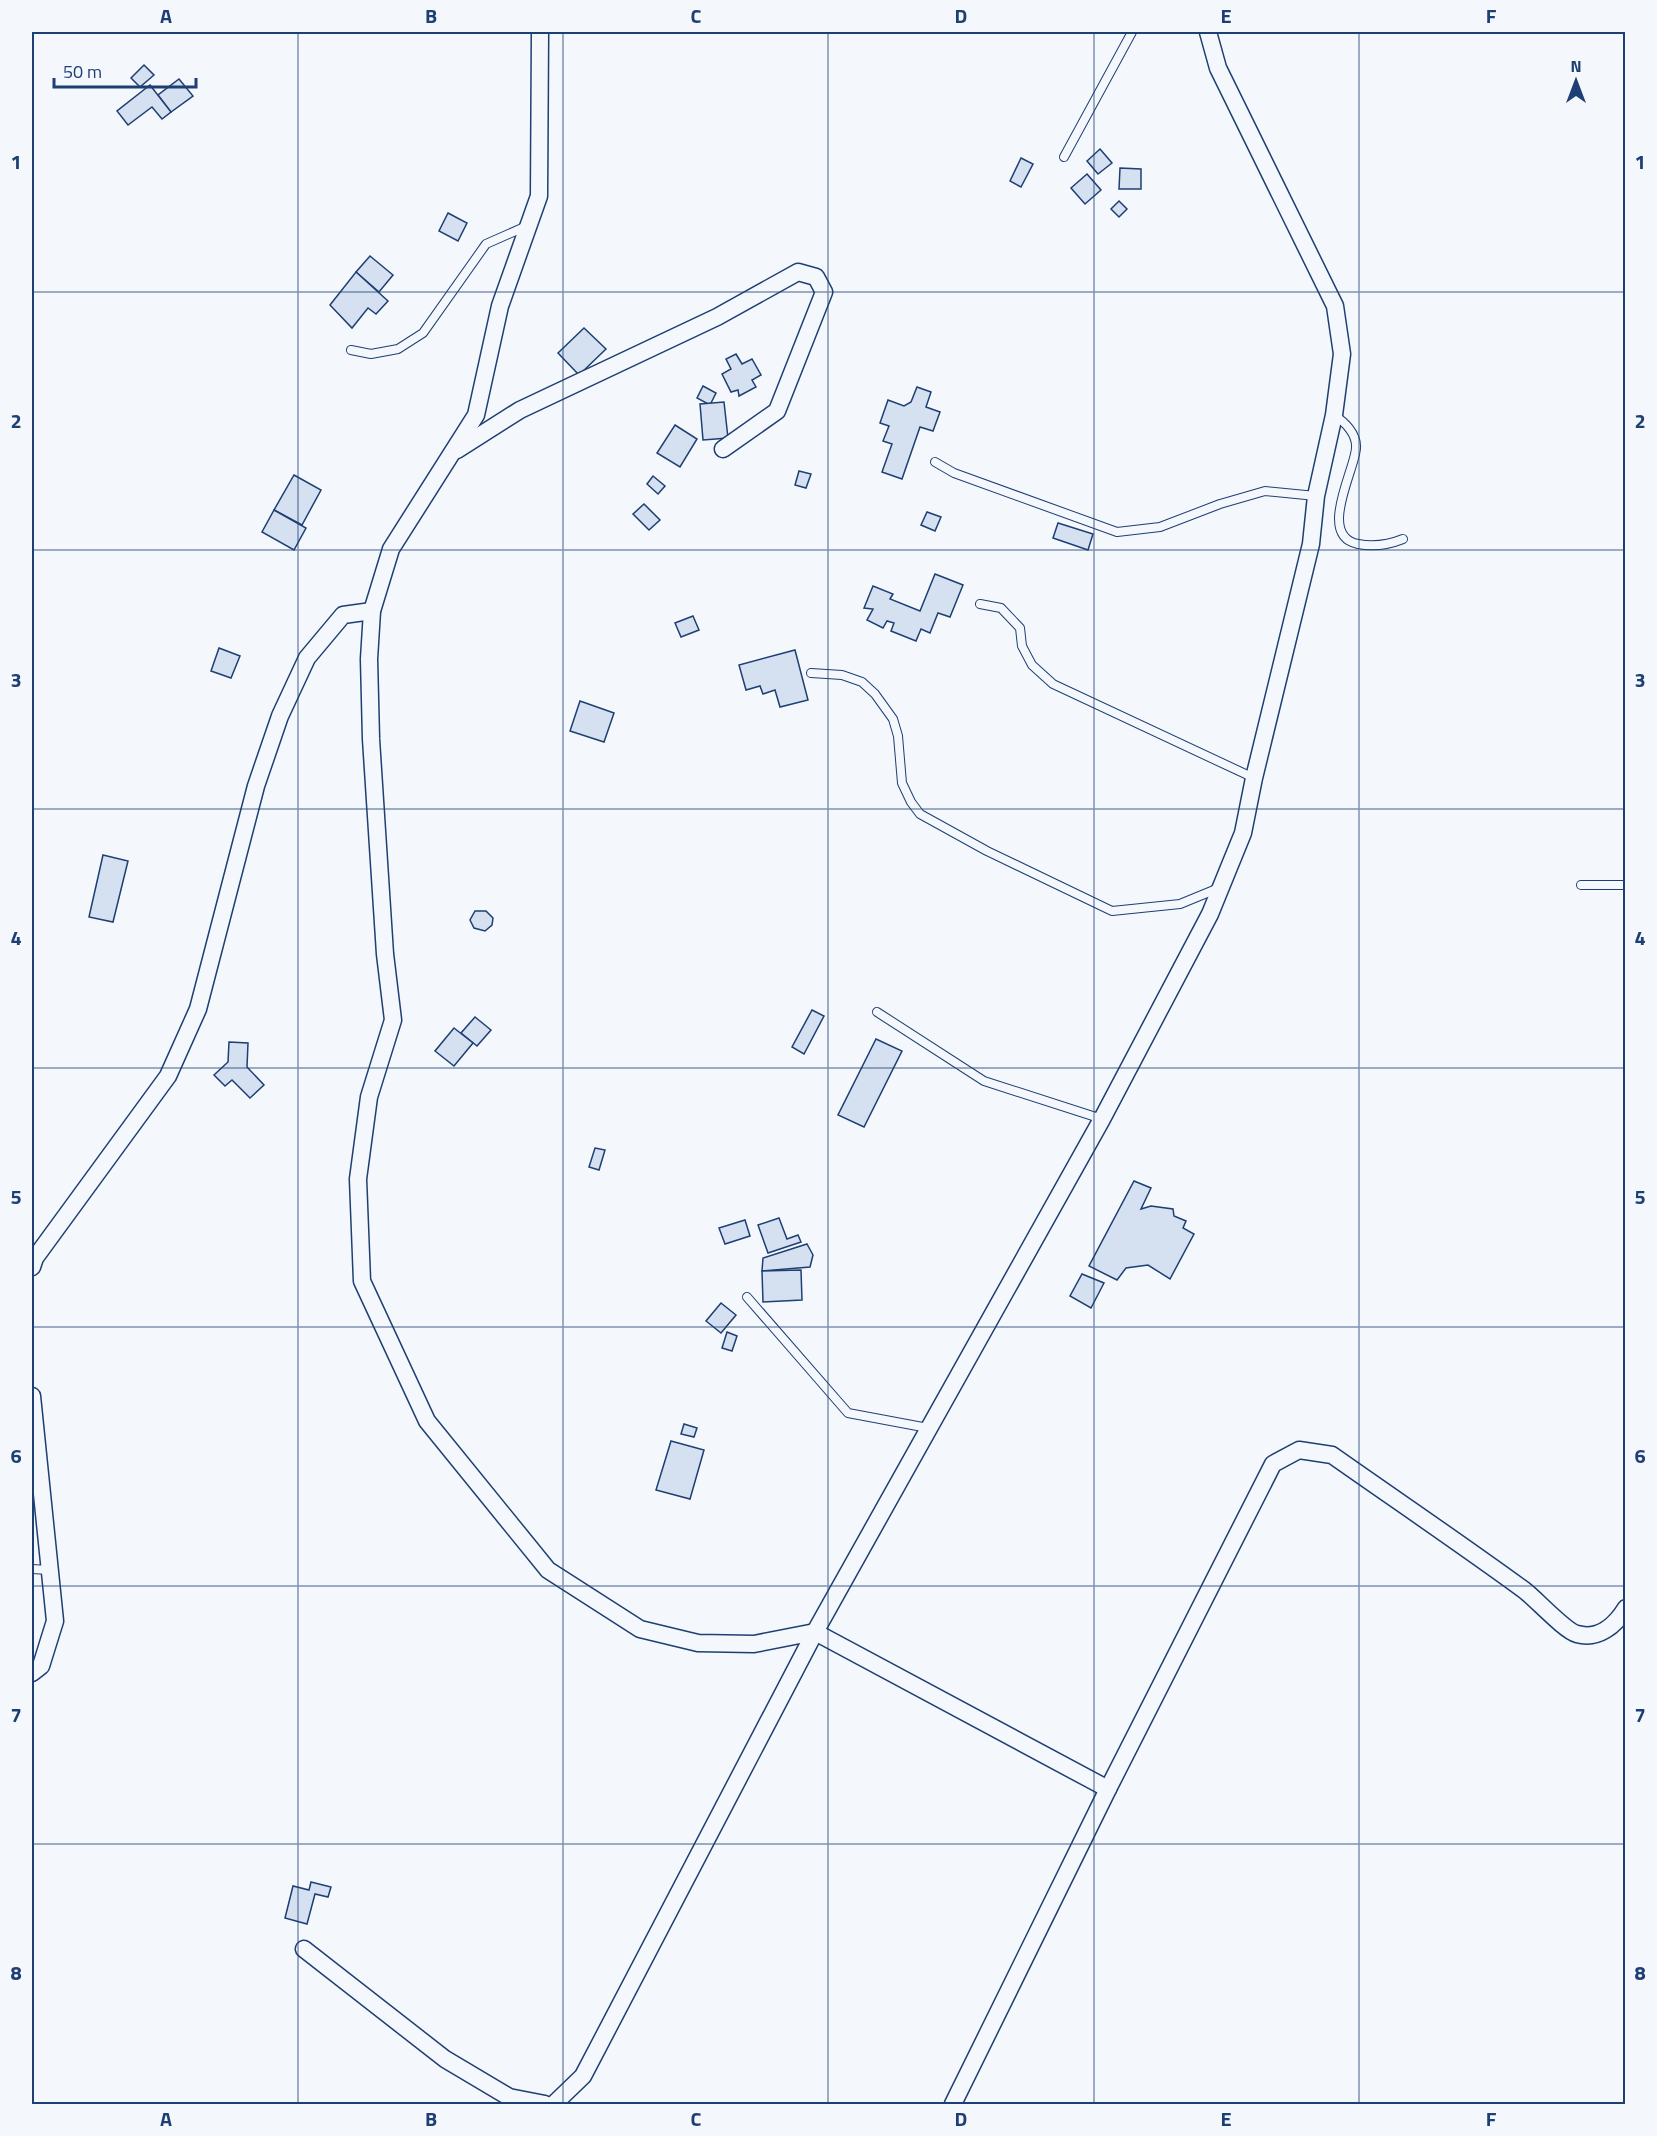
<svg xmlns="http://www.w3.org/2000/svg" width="1657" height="2136" font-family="'Titillium Web',sans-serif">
<rect width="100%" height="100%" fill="#f4f7fb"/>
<g fill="#d5e0f0" stroke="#1d3f73" stroke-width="1.5">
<polygon points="144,65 154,75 140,87 131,78"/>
<polygon points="179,79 193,96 171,112 158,95"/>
<polygon points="150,85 171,112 162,119 152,107 128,125 117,111"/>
<polygon points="1100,149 1112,163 1098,174 1087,161"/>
<polygon points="1021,158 1033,164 1021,187 1010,181"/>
<polygon points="1120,168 1141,169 1141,189 1119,189"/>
<polygon points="1087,174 1101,190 1085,204 1071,188"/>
<polygon points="1119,201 1127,209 1119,217 1111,209"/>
<polygon points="448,213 467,223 458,241 439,231"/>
<polygon points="370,256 393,275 379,292 356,272"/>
<polygon points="356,272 388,301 376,314 368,308 352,328 330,305"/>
<polygon points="584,328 606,349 579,375 558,353"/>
<polygon points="736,354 742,364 752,359 761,375 752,380 756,387 739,396 738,390 731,392 722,374 731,369 726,359"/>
<polygon points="703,386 716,393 710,405 697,398"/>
<polygon points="917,387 931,392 926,407 940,412 933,431 920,427 902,479 882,472 892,444 883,441 889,426 880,423 888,400 904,406 911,402"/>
<polygon points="724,402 728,438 703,440 700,404"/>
<polygon points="675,425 697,439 680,467 657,453"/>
<polygon points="799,471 811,474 806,488 795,485"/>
<polygon points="294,475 321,490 302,525 274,510"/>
<polygon points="653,476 665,486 658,494 647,484"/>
<polygon points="644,504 660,520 649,530 633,514"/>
<polygon points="274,510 306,528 294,550 262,532"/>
<polygon points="927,512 941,517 935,531 921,525"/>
<polygon points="1058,523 1093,534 1088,550 1053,538"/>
<polygon points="935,574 963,585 950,617 938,613 930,633 921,629 916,641 891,631 894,623 887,621 883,628 867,620 873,609 864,608 873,586 893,594 890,599 920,611"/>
<polygon points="693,616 699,630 681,637 675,623"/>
<polygon points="219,648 240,656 231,678 211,671"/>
<polygon points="795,650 808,700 780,707 775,690 763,694 760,686 746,690 739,665"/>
<polygon points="580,701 614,713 604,742 570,731"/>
<polygon points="103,855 128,861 113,922 89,917"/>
<polygon points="475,911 486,911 493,918 492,925 485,931 474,928 470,920"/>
<polygon points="812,1010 824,1016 804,1054 792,1047"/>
<polygon points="475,1017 491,1030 477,1046 461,1033"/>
<polygon points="454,1028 473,1043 454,1066 435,1051"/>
<polygon points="876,1039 902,1051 864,1127 838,1115"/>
<polygon points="229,1042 248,1043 247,1067 264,1085 250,1098 232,1080 225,1086 214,1075 228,1062"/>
<polygon points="595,1148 605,1150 599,1170 589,1167"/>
<polygon points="1134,1181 1151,1188 1141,1209 1151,1206 1173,1209 1174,1216 1186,1221 1183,1228 1194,1234 1170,1279 1148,1265 1126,1268 1117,1280 1089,1266"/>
<polygon points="779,1218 787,1239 798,1235 801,1242 768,1253 758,1225"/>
<polygon points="745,1220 750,1236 725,1244 719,1228"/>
<polygon points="807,1244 813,1255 810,1267 762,1271 763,1258"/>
<polygon points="801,1270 802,1300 763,1302 762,1271"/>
<polygon points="1082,1274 1104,1283 1091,1308 1070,1296"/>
<polygon points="721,1303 736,1315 721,1333 706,1321"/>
<polygon points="727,1332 737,1336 732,1351 722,1348"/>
<polygon points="684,1424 697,1428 694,1437 681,1434"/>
<polygon points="671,1441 704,1450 690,1499 656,1490"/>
<polygon points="311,1882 331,1887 328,1897 315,1894 307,1924 285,1918 293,1886 309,1890"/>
</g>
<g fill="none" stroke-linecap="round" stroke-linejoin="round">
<g stroke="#1d3f73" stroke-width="10">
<g id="lane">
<polyline points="1064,157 1132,32"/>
<polyline points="351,350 371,354 398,349 423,333 486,244 529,225"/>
<path d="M1334,415C1345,422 1357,434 1356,448C1355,470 1317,536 1358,544C1374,547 1388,545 1403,539"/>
<polyline points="935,462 954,473 1117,532 1160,527 1220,504 1265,491 1316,496"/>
<polyline points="980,604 1001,608 1020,628 1022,646 1032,665 1053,684 1254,778"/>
<polyline points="811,673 842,675 862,682 875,694 893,719 898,736 902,783 911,802 920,814 987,851 1112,911 1180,904 1219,888"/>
<polyline points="1581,885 1626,885"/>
<polyline points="877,1012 984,1081 1102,1119"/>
<polyline points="747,1297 848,1413 928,1428"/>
<polyline points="32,1569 49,1570"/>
</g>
</g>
<g stroke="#1d3f73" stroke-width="19">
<g id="street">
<polyline points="540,32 539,196 500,306 476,415 391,549 372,611 369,659 371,739 385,954 393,1020 369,1097 358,1179 362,1281 427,1421 548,1570 640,1629 698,1643 754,1644 815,1632 1108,1789"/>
<polyline points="457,450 520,410 717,317 798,272 816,277 824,292 777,411 723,449"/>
<polyline points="32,1267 35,1258 168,1076 198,1009 256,786 280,716 307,658 343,615 372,611"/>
<polyline points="32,1396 55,1621 41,1666 32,1673"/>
<polyline points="304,1949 445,2059 509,2097 545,2104"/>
<polyline points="554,2104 583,2076 815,1632 1102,1119 1210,914 1243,833 1254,778 1311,544 1316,496 1334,415 1342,354 1335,306 1218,68 1208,32"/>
<path d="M953,2104L1108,1789L1273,1464L1299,1450L1332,1455C1396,1500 1461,1544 1524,1590C1536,1599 1565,1631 1577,1634C1598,1640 1615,1626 1626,1608"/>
</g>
</g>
<use href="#lane" stroke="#f4f7fb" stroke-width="8"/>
<use href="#street" stroke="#f4f7fb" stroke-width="16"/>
</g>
<path fill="none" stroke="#1d3f73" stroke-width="1.5" stroke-opacity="0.55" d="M298,32V2104M563,32V2104M828,32V2104M1094,32V2104M1359,32V2104M32,292H1626M32,550H1626M32,809H1626M32,1068H1626M32,1327H1626M32,1586H1626M32,1844H1626"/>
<rect width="1657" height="2136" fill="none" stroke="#f4f7fb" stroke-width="66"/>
<g transform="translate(1576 81)" stroke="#f4f7fb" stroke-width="4.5" paint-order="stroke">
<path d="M0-4.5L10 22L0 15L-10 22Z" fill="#1d3f73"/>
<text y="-9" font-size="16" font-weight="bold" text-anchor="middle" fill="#1d3f73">N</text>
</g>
<path d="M54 78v9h142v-9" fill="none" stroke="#1d3f73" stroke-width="3"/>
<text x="63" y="78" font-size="18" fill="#1d3f73" stroke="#f4f7fb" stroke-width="4.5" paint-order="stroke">50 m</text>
<rect x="33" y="33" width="1591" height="2070" fill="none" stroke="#1d3f73" stroke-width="2"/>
<g font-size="20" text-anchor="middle" font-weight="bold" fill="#1d3f73">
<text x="166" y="23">A</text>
<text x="431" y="23">B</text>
<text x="696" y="23">C</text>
<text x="961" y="23">D</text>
<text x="1226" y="23">E</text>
<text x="1491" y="23">F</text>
<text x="16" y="169">1</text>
<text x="1640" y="169">1</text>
<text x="16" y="428">2</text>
<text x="1640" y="428">2</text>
<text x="16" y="687">3</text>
<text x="1640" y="687">3</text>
<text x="16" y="945">4</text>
<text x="1640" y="945">4</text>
<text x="16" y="1204">5</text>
<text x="1640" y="1204">5</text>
<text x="16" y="1463">6</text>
<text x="1640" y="1463">6</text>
<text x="16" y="1722">7</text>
<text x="1640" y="1722">7</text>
<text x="16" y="1980">8</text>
<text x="1640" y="1980">8</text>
<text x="166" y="2126">A</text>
<text x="431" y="2126">B</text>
<text x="696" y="2126">C</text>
<text x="961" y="2126">D</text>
<text x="1226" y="2126">E</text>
<text x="1491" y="2126">F</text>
</g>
</svg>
